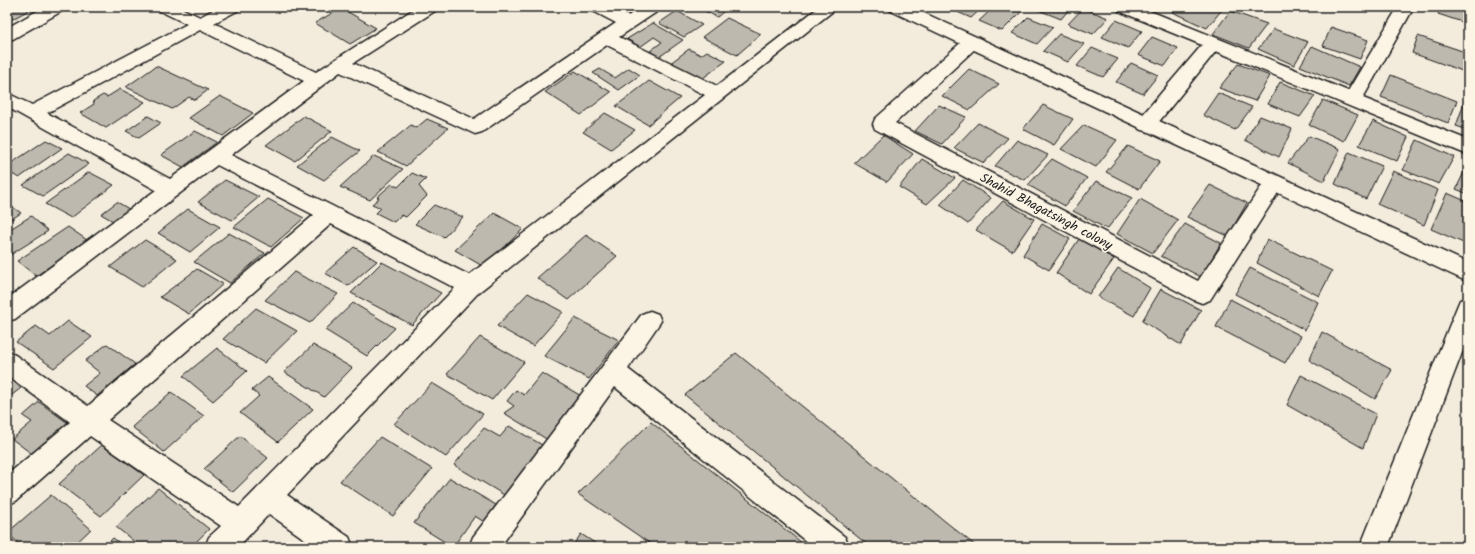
<svg xmlns="http://www.w3.org/2000/svg" width="1475" height="554" font-family="Kalam,sans-serif">
<rect width="100%" height="100%" fill="#f3ecdd"/>
<filter id="ink" filterUnits="userSpaceOnUse"><feTurbulence type="fractalNoise" baseFrequency=".025" numOctaves="2"/><feDisplacementMap in="SourceGraphic" scale="8" xChannelSelector="R" yChannelSelector="G"/><feConvolveMatrix kernelMatrix="1 2 1 2 8 2 1 2 1" color-interpolation-filters="sRGB"/></filter>
<g filter="url(#ink)">
<g fill="#beb9ae" stroke="#1c1c1c">
<polygon points="7,7 24,7 29,10 7,22"/>
<polygon points="697,7 729,7 717,17"/>
<polygon points="946,7 983,7 971,18"/>
<polygon points="994,7 1010,7 1021,12 1002,31 979,21"/>
<polygon points="1038,7 1071,7 1061,19 1036,9"/>
<polygon points="1176,7 1224,7 1207,28 1172,12"/>
<polygon points="1441,7 1468,7 1468,24 1438,14"/>
<polygon points="341,8 376,28 350,44 315,23"/>
<polygon points="1083,8 1108,18 1093,34 1068,24"/>
<polygon points="677,11 702,25 684,37 659,23"/>
<polygon points="1230,11 1267,24 1249,48 1213,34"/>
<polygon points="1028,17 1053,27 1037,44 1012,33"/>
<polygon points="727,18 761,34 737,55 702,37"/>
<polygon points="1116,20 1142,31 1128,48 1102,37"/>
<polygon points="653,23 683,40 659,57 650,51 662,42 654,37 640,47 627,39"/>
<polygon points="1331,27 1368,40 1360,59 1323,46"/>
<polygon points="1274,29 1308,42 1294,65 1258,49"/>
<polygon points="1059,34 1084,44 1068,62 1043,51"/>
<polygon points="1418,36 1468,53 1468,73 1412,53"/>
<polygon points="1152,37 1178,48 1165,66 1138,55"/>
<polygon points="1312,46 1360,67 1349,86 1300,66"/>
<polygon points="1092,48 1118,59 1103,77 1077,66"/>
<polygon points="689,49 701,55 707,51 726,61 699,81 669,64"/>
<polygon points="1131,63 1158,75 1143,94 1116,82"/>
<polygon points="1238,64 1270,76 1255,101 1219,88"/>
<polygon points="156,66 208,90 195,100 189,97 172,109 126,87"/>
<polygon points="629,68 640,75 619,90 593,73 600,69 615,78"/>
<polygon points="969,69 999,84 970,110 942,96"/>
<polygon points="575,71 611,92 581,115 545,92"/>
<polygon points="1391,75 1457,101 1448,123 1381,97"/>
<polygon points="649,81 680,98 648,125 616,106"/>
<polygon points="1280,82 1315,96 1300,117 1268,104"/>
<polygon points="120,89 145,102 106,128 80,113 94,104 93,101 103,95 107,97"/>
<polygon points="1218,93 1252,107 1235,130 1203,115"/>
<polygon points="220,96 253,113 223,136 189,118"/>
<polygon points="1323,100 1358,115 1344,141 1309,125"/>
<polygon points="1464,103 1468,105 1468,130 1456,126"/>
<polygon points="939,105 966,117 942,144 915,131"/>
<polygon points="1043,105 1073,119 1054,145 1023,129"/>
<polygon points="605,113 635,130 611,149 583,132"/>
<polygon points="148,116 161,123 139,138 126,131"/>
<polygon points="304,116 332,131 295,161 266,145"/>
<polygon points="1260,116 1292,129 1279,157 1245,140"/>
<polygon points="427,119 448,128 406,166 378,152 411,125 416,128"/>
<polygon points="1373,121 1408,137 1397,161 1359,145"/>
<polygon points="978,123 1008,138 984,163 954,148"/>
<polygon points="1084,125 1117,140 1096,167 1061,149"/>
<polygon points="195,131 217,142 183,167 161,155"/>
<polygon points="883,135 913,154 887,182 854,163"/>
<polygon points="1309,136 1340,149 1324,181 1288,163"/>
<polygon points="332,137 360,151 324,180 297,165"/>
<polygon points="46,140 62,148 19,178 7,171 7,166"/>
<polygon points="1017,140 1048,155 1025,180 995,166"/>
<polygon points="1417,140 1454,157 1439,184 1403,170"/>
<polygon points="1128,146 1160,161 1139,189 1106,172"/>
<polygon points="1349,152 1382,166 1366,199 1335,184"/>
<polygon points="69,153 89,164 43,196 23,185"/>
<polygon points="374,156 403,169 370,200 340,187"/>
<polygon points="922,159 955,178 927,204 899,187"/>
<polygon points="1052,159 1087,178 1065,206 1028,185"/>
<polygon points="1468,164 1468,194 1456,189"/>
<polygon points="1393,171 1438,190 1424,225 1377,204"/>
<polygon points="89,172 114,185 71,218 45,204"/>
<polygon points="412,173 426,179 419,186 427,196 406,217 401,215 394,222 376,213 381,208 372,204 379,198 377,197 392,184 398,187"/>
<polygon points="225,180 259,197 232,220 198,202"/>
<polygon points="963,180 991,198 968,224 940,205"/>
<polygon points="1096,181 1132,198 1107,229 1073,211"/>
<polygon points="1210,185 1247,203 1228,236 1187,217"/>
<polygon points="1447,193 1468,202 1468,245 1431,229"/>
<polygon points="268,199 304,218 271,247 234,227"/>
<polygon points="1140,199 1178,220 1153,253 1117,234"/>
<polygon points="1003,201 1034,219 1012,251 976,230"/>
<polygon points="117,202 129,209 113,221 101,214"/>
<polygon points="7,203 21,213 7,222"/>
<polygon points="434,205 463,217 444,237 415,224"/>
<polygon points="188,209 220,227 190,252 158,233"/>
<polygon points="494,213 523,229 484,267 455,250"/>
<polygon points="31,216 48,231 7,257 7,231"/>
<polygon points="1042,224 1070,239 1049,270 1023,255"/>
<polygon points="1185,224 1221,243 1201,277 1161,256"/>
<polygon points="68,227 87,240 36,276 17,261"/>
<polygon points="229,233 265,253 230,283 194,262"/>
<polygon points="586,235 617,256 568,300 537,278"/>
<polygon points="1079,239 1114,259 1089,294 1056,273"/>
<polygon points="1267,239 1332,271 1319,296 1257,263"/>
<polygon points="145,240 177,259 142,287 110,267"/>
<polygon points="354,247 377,261 348,286 325,273"/>
<polygon points="382,262 441,293 412,325 351,293"/>
<polygon points="1118,268 1150,288 1134,316 1098,297"/>
<polygon points="1250,268 1318,302 1305,330 1235,294"/>
<polygon points="197,269 223,284 189,314 160,297"/>
<polygon points="294,272 338,294 310,323 265,300"/>
<polygon points="1161,289 1201,310 1181,345 1142,321"/>
<polygon points="528,293 563,312 533,346 497,326"/>
<polygon points="1230,299 1301,336 1285,363 1216,327"/>
<polygon points="353,303 395,328 367,356 325,330"/>
<polygon points="256,308 297,331 264,363 223,339"/>
<polygon points="575,318 619,340 589,379 544,356"/>
<polygon points="68,321 92,337 54,368 16,342 36,326 50,336"/>
<polygon points="1322,332 1392,370 1375,399 1309,360"/>
<polygon points="480,337 524,362 492,400 447,374"/>
<polygon points="107,344 135,364 97,396 84,386 100,373 85,361"/>
<polygon points="313,345 352,368 324,397 284,372"/>
<polygon points="217,348 247,371 213,401 183,376"/>
<polygon points="736,353 977,547 870,547 685,395"/>
<polygon points="542,373 583,397 548,440 504,413 514,406 507,401 516,390 524,395"/>
<polygon points="1301,375 1376,414 1363,448 1287,405"/>
<polygon points="7,376 21,388 7,399"/>
<polygon points="268,377 313,409 278,442 240,413 259,396 252,390"/>
<polygon points="432,383 483,414 446,457 394,424"/>
<polygon points="171,392 204,416 164,452 132,427"/>
<polygon points="39,402 68,423 32,454 12,439 32,422 23,416"/>
<polygon points="651,422 807,547 655,547 578,494"/>
<polygon points="509,426 544,446 506,496 454,465 484,428 500,437"/>
<polygon points="240,436 268,458 233,492 204,469"/>
<polygon points="380,437 432,469 393,516 340,481"/>
<polygon points="102,445 144,475 101,516 59,484"/>
<polygon points="450,478 496,505 484,522 475,516 453,547 414,523"/>
<polygon points="158,488 209,529 191,547 141,547 116,527"/>
<polygon points="51,495 91,529 72,547 23,547 7,533"/>
<polygon points="581,534 601,547 572,547"/>
<polygon points="113,538 125,547 104,547"/>
</g>
<g fill="none" stroke-linecap="round" stroke-linejoin="round">
<g stroke="#1c1c1c" stroke-width="3">
<g id="minor">
<polygon points="44,7 64,7 62,11 13,39 7,40 7,28"/>
<path d="M158,7H179L200,17L218,7H239L237,11L214,23L316,72L417,7H437L435,11L353,63L474,119L616,23L593,11L591,7H611L628,16L641,7H660L658,11L619,37L717,86L819,7H838L479,292L287,495L349,537L353,547H316L269,514L238,547H205L209,537L221,526L90,436L16,501L7,505V475L70,422L7,375V352L15,355L88,406L314,215L217,165L15,319L7,321V299L156,190L7,107V93L32,105L187,24L160,11ZM200,30L304,81L170,179L47,113ZM607,45L705,95L469,275L231,155L340,72L475,134L482,132ZM331,224L455,288L239,507L108,420Z"/>
<polygon points="1117,7 1140,7 1348,91 1398,7 1414,7 1363,98 1468,140 1468,155 1216,51 1153,129 1146,131 1139,129 1137,124 1139,119 1202,45 1119,11"/>
<polygon points="972,36 978,38 981,42 978,46 895,123 1198,281 1267,178 1274,176 1281,178 1284,183 1281,188 1210,300 1202,303 1194,300 875,129 873,124 875,119 966,38"/>
<polygon points="650,311 658,314 661,321 628,369 845,537 849,547 813,547 615,387 500,547 469,547 473,537 642,314"/>
</g>
</g>
<g stroke="#1c1c1c" stroke-width="3">
<g id="tertiary">
<polygon points="889,7 911,7 1468,263 1468,282 891,11"/>
<polygon points="1468,298 1468,337 1388,547 1360,547 1457,307 1460,300"/>
</g>
</g>
<use href="#minor" fill="#fcf5e5" fill-rule="evenodd"/>
<use href="#tertiary" fill="#fcf5e5" fill-rule="evenodd"/>
</g>
</g>
<g text-anchor="middle" dominant-baseline="central" stroke-width="3.5" stroke-linejoin="round" paint-order="stroke">
<g font-size="13" fill="#1c1c1c" stroke="#fcf5e5">
<text transform="translate(1046 212) rotate(28)">Shahid Bhagatsingh colony</text>
</g>
</g>
<rect width="1475" height="554" fill="none" stroke="#fcf5e5" stroke-width="24"/>
<rect x="12" y="12" width="1451" height="530" fill="none" stroke="#1c1c1c" stroke-width="1.5" filter="url(#ink)"/>
</svg>
